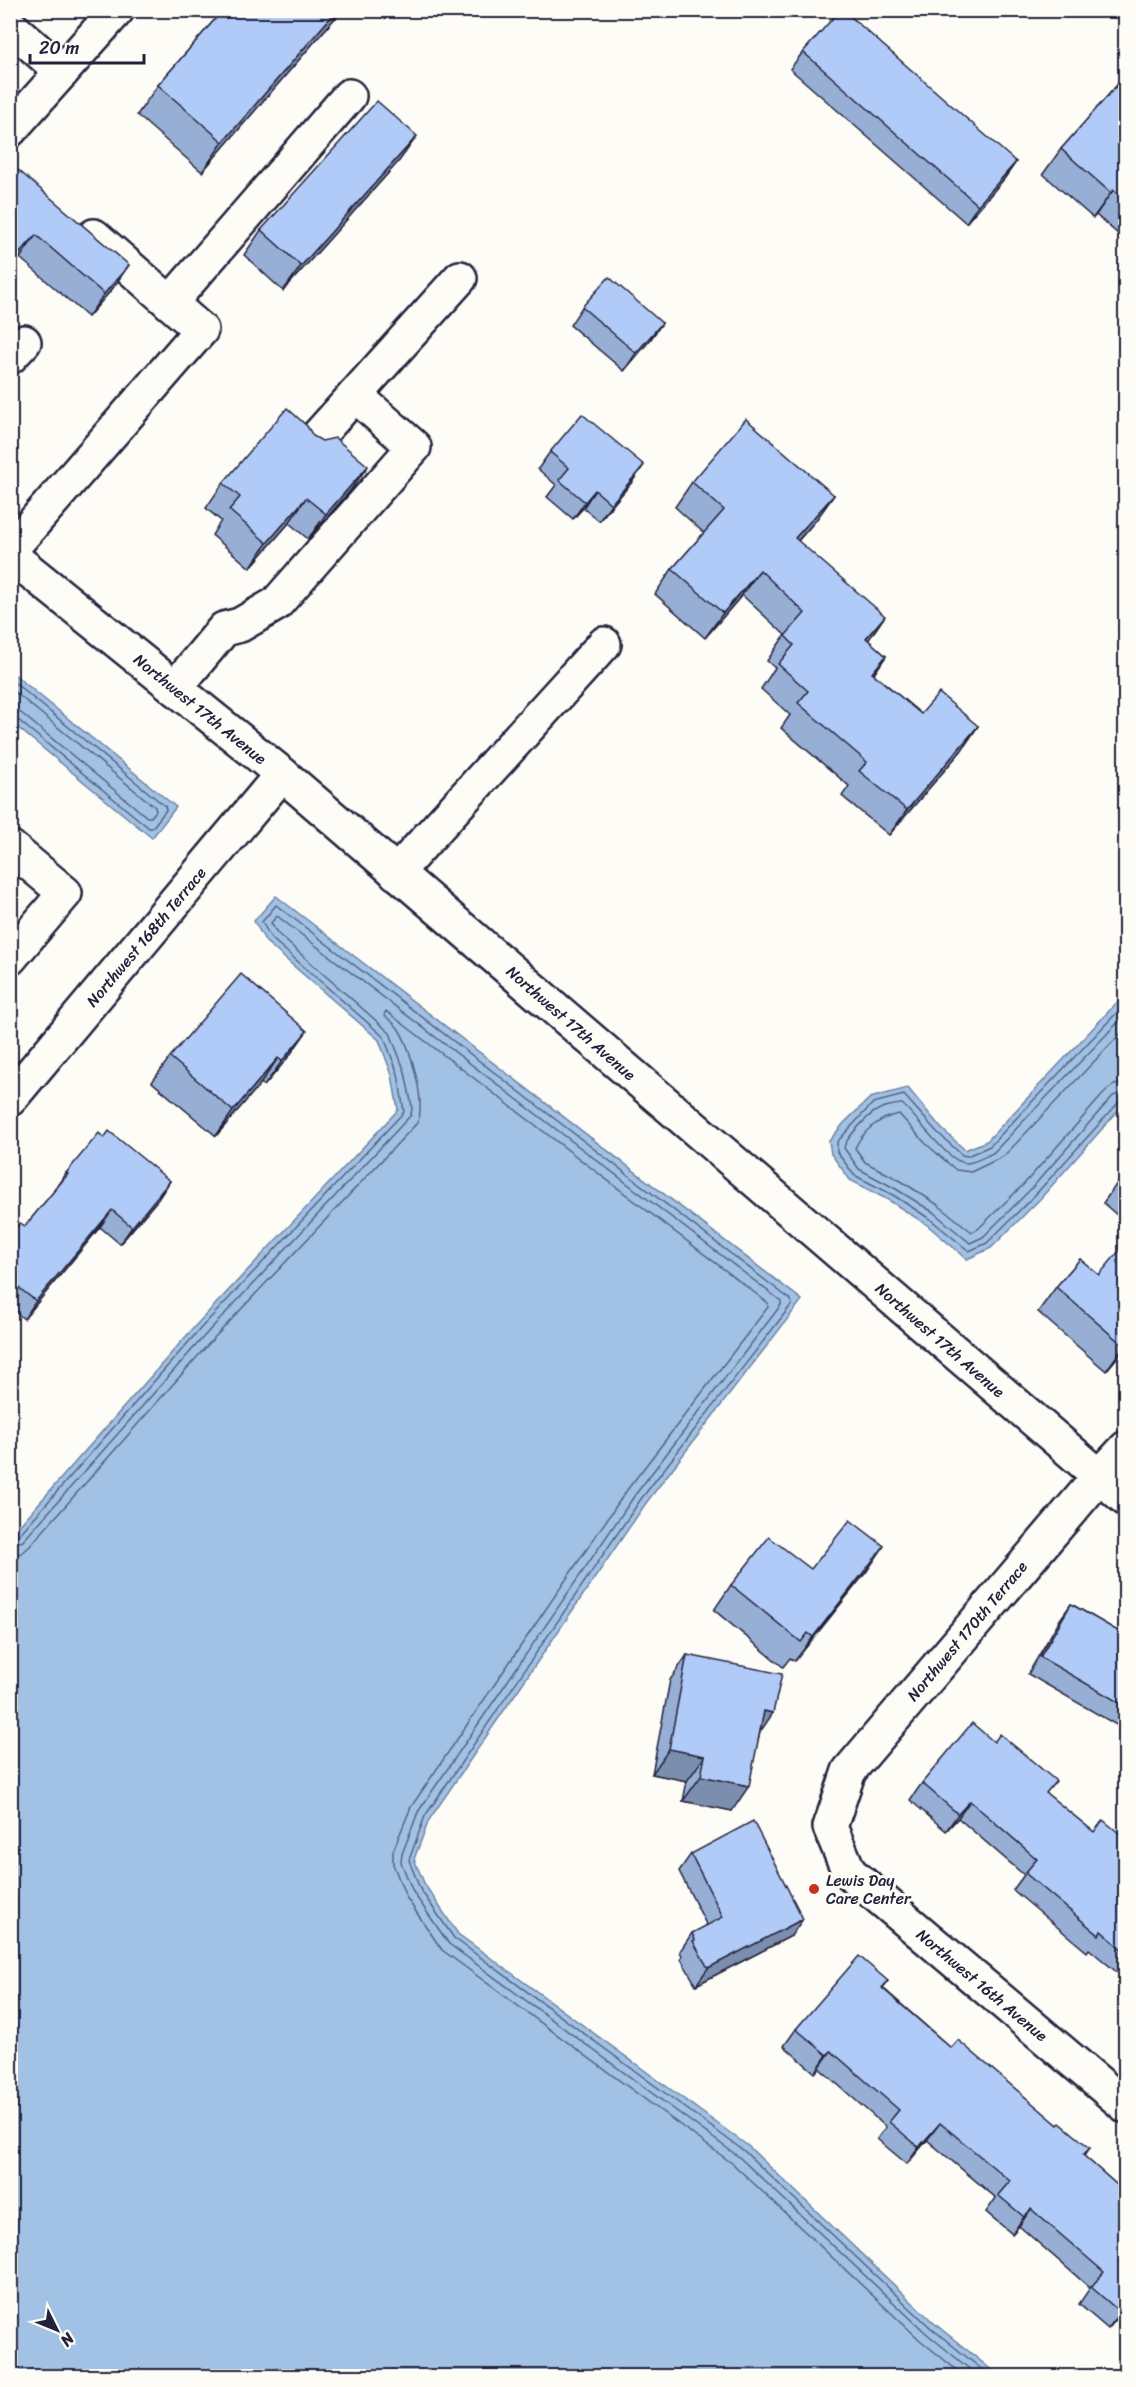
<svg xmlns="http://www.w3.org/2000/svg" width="1136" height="2387" font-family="Sriracha,sans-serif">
<rect width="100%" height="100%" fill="#fdfcf7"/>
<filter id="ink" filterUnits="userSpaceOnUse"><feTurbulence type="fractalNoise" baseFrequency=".0167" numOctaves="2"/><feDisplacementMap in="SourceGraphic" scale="12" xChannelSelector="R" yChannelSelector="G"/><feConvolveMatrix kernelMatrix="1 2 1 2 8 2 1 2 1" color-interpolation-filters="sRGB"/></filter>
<g filter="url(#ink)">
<g fill="#a1c2e5" stroke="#6e82a1" stroke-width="1.5">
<polygon points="10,671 176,807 152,838 11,722"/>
<polygon points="276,896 802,1300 646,1503 429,1820 414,1859 425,1885 458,1934 748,2146 935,2324 999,2376 11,2376 11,1535 197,1324 398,1110 392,1075 379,1040 266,942 254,921"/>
<polygon points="1125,994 1125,1103 1040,1199 991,1248 967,1259 926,1224 890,1201 850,1180 831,1154 829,1141 844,1123 870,1098 908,1088 941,1128 965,1150 987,1141"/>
</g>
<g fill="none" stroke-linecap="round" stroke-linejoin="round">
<g stroke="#55627f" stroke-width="1.5">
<polyline points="10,679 165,806 166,810 152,828 149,828 17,719 10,718"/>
<polyline points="10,688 155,807 156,811 151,817 147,817 21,713 10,710"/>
<polyline points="1126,1003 990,1146 967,1156 962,1155 937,1132 904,1095 873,1103 837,1142 837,1152 854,1175 893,1195 930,1219 969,1251 987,1243 1035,1195 1119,1102 1126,1099"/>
<path d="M1126,1014L993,1153C985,1156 975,1163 967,1163C949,1165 916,1115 902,1104C894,1105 885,1106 878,1110C869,1114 845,1139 844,1148L859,1169L896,1189L933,1212L970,1243L983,1237L1030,1190L1113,1096L1126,1092"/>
<path d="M1126,1028L1004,1156L971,1172L956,1170L925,1143L899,1114C880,1118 863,1130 855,1148L865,1162L901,1181L938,1205L972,1232L978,1229L1024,1184L1107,1090L1114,1085L1126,1083"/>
<polyline points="10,1538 18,1536 201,1328 404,1112 398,1074 384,1037 271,938 262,922 276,905 791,1300 792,1304 641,1499 425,1816 409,1860 420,1889 454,1938 744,2151 931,2328 990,2376"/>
<polyline points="10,1545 23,1541 207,1333 411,1115 412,1107 405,1072 390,1033 277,933 271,923 277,916 781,1301 781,1305 635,1495 418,1812 402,1854 401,1862 413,1892 449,1944 739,2157 926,2333 978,2376"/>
<path d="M10,1555L22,1553L29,1547L213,1339L417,1123C427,1103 410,1046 398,1028C394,1023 389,1019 384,1015L386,1011L768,1303V1307L627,1490L411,1807L393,1851V1864L406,1897L442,1950L733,2164L920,2340L964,2376"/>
</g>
<g stroke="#22223b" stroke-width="38">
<g id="minor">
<polyline points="10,26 62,72"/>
<polyline points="10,130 117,10"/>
<polyline points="170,303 349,96"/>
<polyline points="10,357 24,342"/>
<polyline points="308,447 460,278"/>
<polyline points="10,550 201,330 94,236"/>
<polyline points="10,555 282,774 1126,1499"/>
<polyline points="175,688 224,629 240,625 276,604 414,447 355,395"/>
<polyline points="10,847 65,893 10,958"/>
<polyline points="396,873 604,644"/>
<polyline points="10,1099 282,774"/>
<polyline points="1126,1448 1099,1477 849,1771 830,1827 849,1872 1126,2106"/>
</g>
</g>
<use href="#minor" stroke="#fdfcf7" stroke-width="33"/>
</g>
<g fill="#98afd5" stroke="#22223b" stroke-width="1.5">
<polygon points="223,10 342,10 202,172 137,115 158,85"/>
<polygon points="803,52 1016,162 1004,179 966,223 790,69"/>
<polygon points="1125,76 1125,240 1096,215 1093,218 1043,174 1061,149"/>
<polygon points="417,136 399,161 283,291 244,255 261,230"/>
<polygon points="10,163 113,288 88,317 20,258"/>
<polygon points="582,307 662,323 650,340 624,371 570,325"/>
<polygon points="313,436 350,491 308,539 289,523 250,568 212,535 221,521 206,508 223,483"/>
<polygon points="550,452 632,482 599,521 583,508 573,519 547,497 556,485 538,469"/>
<polygon points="692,482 834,495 816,520 798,541 868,640 886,656 874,674 921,714 978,726 961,751 889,835 842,796 849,786 781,728 790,715 761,689 775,668 767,661 785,635 742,595 705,638 655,594 672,569 704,533 675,507"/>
<polygon points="290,1055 264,1086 261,1083 216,1136 152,1082 170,1057"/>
<polygon points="104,1138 170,1181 158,1199 120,1244 100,1227 24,1319 10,1308 10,1235 25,1226 55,1190 54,1190 66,1173"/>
<polygon points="1125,1172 1125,1222 1103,1203"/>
<polygon points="1080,1259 1125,1348 1106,1371 1038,1312 1056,1287"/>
<polygon points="811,1569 867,1571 795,1661 790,1658 783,1667 714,1610 731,1585"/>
<polygon points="1071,1604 1119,1632 1125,1623 1125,1730 1028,1674 1059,1621"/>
<polygon points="687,1655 760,1733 732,1811 683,1801 687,1781 652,1774 670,1680"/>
<polygon points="922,1783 1047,1794 1094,1832 1125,1838 1125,1979 1089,1949 1087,1952 1013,1890 1024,1875 958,1818 946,1831 910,1800"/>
<polygon points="691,1854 791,1936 696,1985 681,1959 682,1956 680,1951 692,1933 707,1926 679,1871"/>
<polygon points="888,1981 883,1988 951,2048 1090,2148 1084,2156 1125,2192 1125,2309 1108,2329 1079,2304 1090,2288 1019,2226 1012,2234 986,2212 996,2198 927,2140 907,2164 877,2139 886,2127 819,2068 815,2073 784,2046 796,2029"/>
</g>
<g fill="#7c8eae" stroke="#22223b" stroke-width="1.5">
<polygon points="337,10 342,10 202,172 223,142"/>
<polygon points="417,136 399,161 283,291 301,266"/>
<polygon points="1016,162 1004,179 966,223 978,205"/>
<polygon points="1113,190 1096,215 1093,218 1111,193"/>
<polygon points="36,235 20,258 10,269 10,264"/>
<polygon points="129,265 113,288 88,317 104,294"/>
<polygon points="662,323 650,340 624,371 636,353"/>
<polygon points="644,465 632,482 599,521 611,504"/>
<polygon points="368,466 350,491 308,539 326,514"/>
<polygon points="595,490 583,508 573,519 585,502"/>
<polygon points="834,495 816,520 778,563 795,538"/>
<polygon points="306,498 289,523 250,568 267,543"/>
<polygon points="760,570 742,595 705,638 723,613"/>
<polygon points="885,616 868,641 866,638"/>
<polygon points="886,656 869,681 872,673"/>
<polygon points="978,726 961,751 889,835 907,810"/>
<polygon points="307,1031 290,1055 264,1086 282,1061"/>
<polygon points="278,1058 261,1083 216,1136 233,1111"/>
<polygon points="170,1181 158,1199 120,1244 132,1227"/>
<polygon points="112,1210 100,1227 24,1319 36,1301"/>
<polygon points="1125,1344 1125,1348 1106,1371"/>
<polygon points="884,1546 867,1571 795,1661 813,1637"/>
<polygon points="764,1711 773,1713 756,1738"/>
<polygon points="669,1749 705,1756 687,1781 652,1774"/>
<polygon points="701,1776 749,1786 732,1811 683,1801"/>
<polygon points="970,1801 958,1818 946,1831 958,1814"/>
<polygon points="803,1919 791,1936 696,1985 708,1968"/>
<polygon points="831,2051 819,2068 815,2073 827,2055"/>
<polygon points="940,2123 927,2140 907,2164 919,2147"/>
<polygon points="1031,2209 1019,2226 1012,2234 1024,2217"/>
<polygon points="1125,2306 1125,2309 1108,2329 1120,2312"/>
</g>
<g fill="#b1cbf8" stroke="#22223b" stroke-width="1.5">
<polygon points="223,10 337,10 223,142 158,85"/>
<polygon points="840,10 843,10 1016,162 978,205 803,52"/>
<polygon points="1125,76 1125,200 1113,190 1111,193 1061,149"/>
<polygon points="377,101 417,136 301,266 261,230"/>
<polygon points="10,163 129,265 104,294 36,235 10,264"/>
<polygon points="609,277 662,323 636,353 582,307"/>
<polygon points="287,408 307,426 313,436 322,441 335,438 368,466 326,514 306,498 267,543 229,510 240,497 223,483"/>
<polygon points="582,414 644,465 611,504 595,490 585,502 559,480 569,468 550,452"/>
<polygon points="746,419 834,495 795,538 885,616 866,638 886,656 872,673 921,714 939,693 978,726 907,810 859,771 867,762 798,703 808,691 778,664 794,645 785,636 805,613 760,570 723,613 672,569 724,510 692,482"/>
<polygon points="241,974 307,1031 282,1061 278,1058 233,1111 170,1057"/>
<polygon points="109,1131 170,1181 132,1227 112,1210 36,1301 10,1281 10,1235 20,1223 25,1226 68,1174 66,1173 99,1133 104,1138"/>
<polygon points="1125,1172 1125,1182 1120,1178"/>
<polygon points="1125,1244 1125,1344 1124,1346 1056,1287 1080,1259 1099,1275"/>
<polygon points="850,1520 884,1546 813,1637 808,1633 801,1642 731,1585 769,1537 811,1569"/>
<polygon points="1071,1604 1121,1633 1125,1624 1125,1706 1040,1657"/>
<polygon points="687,1655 782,1674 773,1713 764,1711 749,1786 701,1776 705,1756 669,1749"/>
<polygon points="972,1723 994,1742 1000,1734 1056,1781 1046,1793 1094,1832 1103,1820 1125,1838 1125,1952 1101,1931 1099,1935 1025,1873 1037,1859 970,1801 958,1814 922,1783"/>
<polygon points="753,1821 803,1919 708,1968 693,1941 695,1940 692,1933 723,1917 691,1854"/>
<polygon points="859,1956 888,1981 882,1988 951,2048 958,2040 1058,2125 1060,2123 1090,2148 1083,2155 1125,2192 1125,2306 1120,2312 1091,2287 1104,2272 1031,2209 1024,2217 998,2195 1010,2181 940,2123 919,2147 889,2122 899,2110 831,2051 827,2055 796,2029"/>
</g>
</g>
<circle fill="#c8321e" stroke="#fdfcf7" stroke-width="2" cx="814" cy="1889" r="6"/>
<g text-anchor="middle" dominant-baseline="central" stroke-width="6" stroke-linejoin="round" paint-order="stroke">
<g font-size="16" fill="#22223b" stroke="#fdfcf7">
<text transform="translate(200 709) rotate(39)">Northwest 17th Avenue</text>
<text transform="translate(146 937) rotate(-50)">Northwest 168th Terrace</text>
<text transform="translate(571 1023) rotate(41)">Northwest 17th Avenue</text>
<text transform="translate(940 1340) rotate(41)">Northwest 17th Avenue</text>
<text transform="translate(967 1631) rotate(-50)">Northwest 170th Terrace</text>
<text transform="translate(982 1985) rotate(40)">Northwest 16th Avenue</text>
</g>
<g font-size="16" fill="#22223b" stroke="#fdfcf7" text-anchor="start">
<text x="826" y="1880">Lewis Day<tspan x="826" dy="18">Care Center</tspan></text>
</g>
</g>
<rect width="1136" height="2387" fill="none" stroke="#fdfcf7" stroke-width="36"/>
<rect x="18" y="18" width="1100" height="2351" fill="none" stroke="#22223b" stroke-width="2" filter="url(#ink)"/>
<g transform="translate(57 2330) rotate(133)" stroke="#fdfcf7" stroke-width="4.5" paint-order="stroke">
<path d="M0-4.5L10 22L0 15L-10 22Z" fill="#22223b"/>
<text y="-9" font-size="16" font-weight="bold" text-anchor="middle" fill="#22223b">N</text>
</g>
<path d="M30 54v9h114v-9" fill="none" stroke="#22223b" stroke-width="3"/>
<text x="39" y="54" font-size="18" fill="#22223b" stroke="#fdfcf7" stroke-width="4.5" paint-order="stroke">20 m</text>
</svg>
